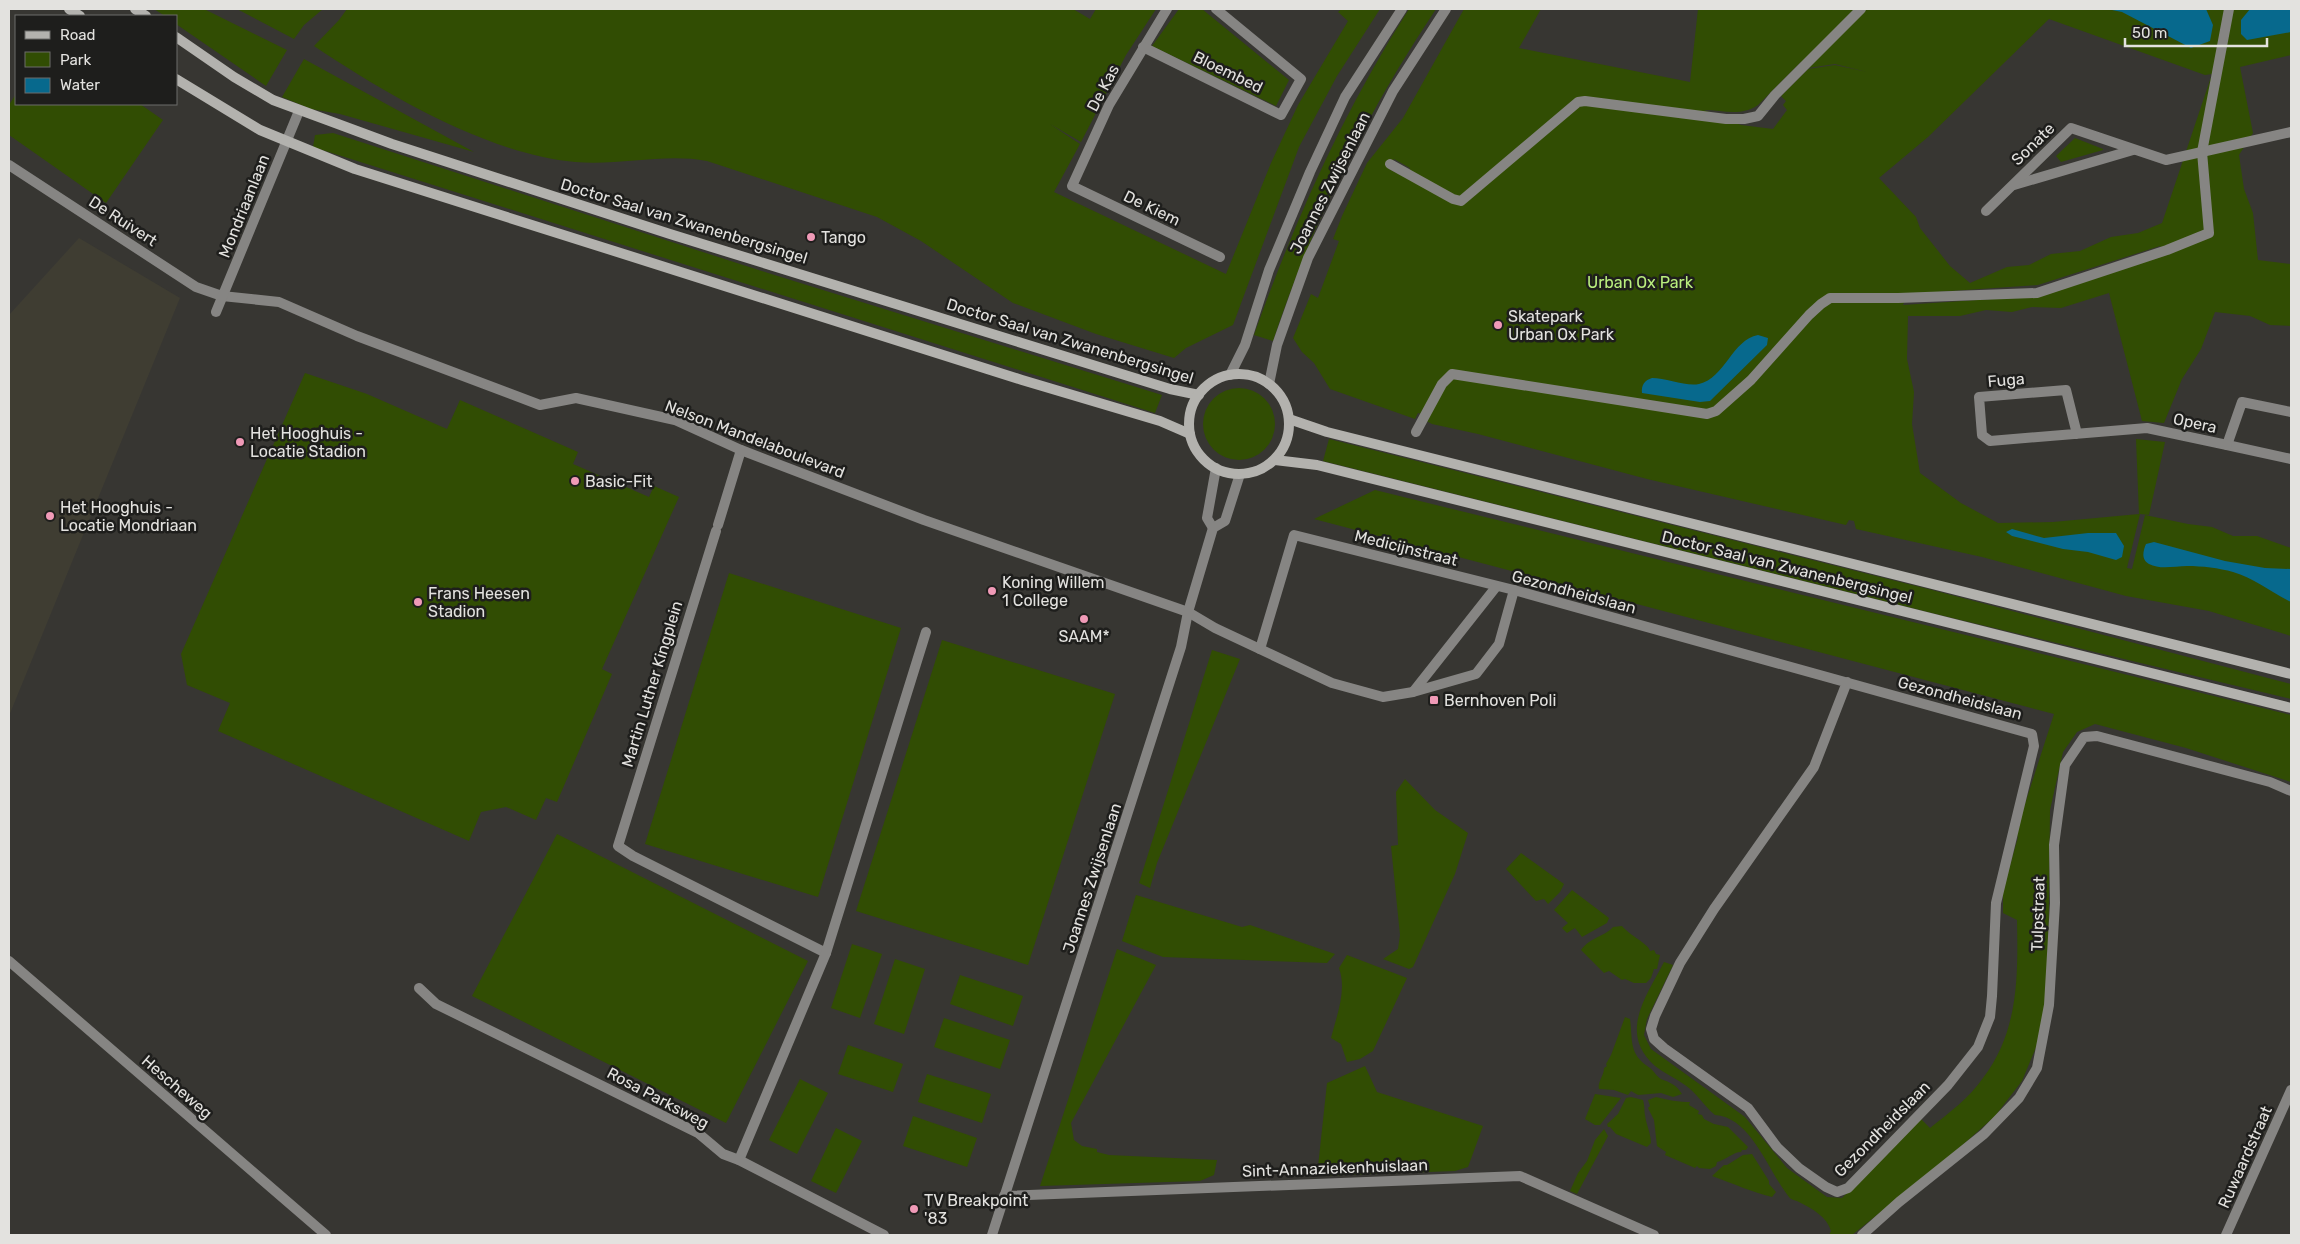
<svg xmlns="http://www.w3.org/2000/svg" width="2300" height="1244" font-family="Rubik,sans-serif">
<rect width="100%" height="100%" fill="#373632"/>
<polygon fill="#3f3d32" points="79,238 180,298 9,716 9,315"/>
<g fill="#314d03" fill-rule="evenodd">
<polygon points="154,9 204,9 287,50 266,86 176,24 176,16 165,16"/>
<polygon points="237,9 323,9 304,25 294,39"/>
<path d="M347,9H1073L1090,19L1096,9H1156L1126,55L1081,142L1050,124L1080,144L1054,192L1226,274L1271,163L1298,105L1348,21L1338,12L1341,9H1380L1337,76L1299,147L1233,325L1186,348L1174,358L1096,334L1013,303L921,241L877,217L707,161C664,153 619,166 575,162C487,154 386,94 314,46L339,20Z"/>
<polygon points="1179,9 1202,9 1289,80 1276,106 1152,46"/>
<path d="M1409,9H1436C1367,112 1312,223 1273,341L1254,335C1294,222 1344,110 1409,9Z"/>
<path d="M1464,9H1541L1519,48L1690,82L1698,9H2291V55L2240,67L2253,133L2239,155L2244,189L2253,213L2258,260L2291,264V326L2270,325L2250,316L2215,312L2201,349L2182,379L2164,423L2142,421L2109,293L2061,308L2032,307L2012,312L1986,310L1960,316H1908L1907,359L1914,392L1912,424L1920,473L1961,503L1998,523L2053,522L2139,514L2136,439L2165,442L2149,515L2140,514L2127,568L2132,569L2145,515L2188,524L2212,527L2233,536H2257L2291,548V636L2209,611L2126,596L1982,557L1856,529L1854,521L1849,520L1846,525L1647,479L1478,434L1432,424L1426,421L1428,416L1418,413L1415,419L1330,389L1314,363L1302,352L1293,338L1311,294L1318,298L1339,241L1333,239L1342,216L1367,163L1403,118ZM2049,19L2205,75L2212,74L2162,223L2138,233L2111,237L2080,251L2051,254L2029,265L2007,267L1970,283L1950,266L1920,228L1916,217L1879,178L1928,137ZM1801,62L1808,68L1835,64L1867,72L1835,65L1808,69L1781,96L1786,101L1783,105L1787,110L1773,129L1741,125L1704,110C1724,110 1740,117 1758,105ZM1394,159L1410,168L1405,177L1389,169ZM2160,246L2164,255L2036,296L1903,305L1908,294L2038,285Z"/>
<polygon points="304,59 474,152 340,114 311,109 282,97"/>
<polygon points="16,94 16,104 140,104 163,120 106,203 9,135 9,105"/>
<polygon points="333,133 768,273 1162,395 1155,413 313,147 315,135"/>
<polygon points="2075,138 2103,149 2103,150 2061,162 2056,156"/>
<polygon points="305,373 367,394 447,429 460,400 578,452 573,464 649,497 654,486 679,497 602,669 612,674 557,802 546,798 536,820 506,807 481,812 469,841 218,731 230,703 187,685 181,654"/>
<circle cx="1239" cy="424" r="36"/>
<polygon points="1329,439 1932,590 2291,684 2291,699 1940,615 1323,461"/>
<path d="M1375,490L2291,715V782L2186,748L2095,724L2077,732L2063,752L2050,810L2048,982L2039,1040L2022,1081L1995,1116L1948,1158L1852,1235H1829L1831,1231C1827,1217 1813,1209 1799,1202C1795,1200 1791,1200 1789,1197C1768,1171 1751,1117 1715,1115C1704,1106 1696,1092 1685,1085C1675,1078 1664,1073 1655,1066C1618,1033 1646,997 1664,962L1673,965L1647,1019L1644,1035L1651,1049L1745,1117L1787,1168L1827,1197L1842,1198L1921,1119L1930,1128C1949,1113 1969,1098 1983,1078C2019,1031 2018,975 2017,920L2003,913V891L2018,837L2015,835L2054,714L1314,519Z"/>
<polygon points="729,573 901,628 818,897 645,844"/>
<polygon points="942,640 1115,694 1028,965 856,911"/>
<polygon points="1212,650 1240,659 1157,863 1150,888 1139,883"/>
<polygon points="1405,779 1435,810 1468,833 1455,874 1413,967 1409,969 1383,959 1398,949 1400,935 1391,846 1398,845 1396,792"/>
<polygon points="557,834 808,961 726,1123 472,996"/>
<polygon points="1521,853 1564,884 1560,892 1548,904 1544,899 1536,901 1506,869"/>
<polygon points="1572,890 1609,918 1607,923 1582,937 1575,928 1567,933 1562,928 1568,923 1554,910"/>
<polygon points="1136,895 1242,927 1250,925 1335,954 1327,963 1163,957 1122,941"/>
<path d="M1622,926C1629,935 1649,944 1650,951L1654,950L1656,954L1660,955L1657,969H1654L1651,978L1646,983H1634L1625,979L1622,980L1609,971L1604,973L1581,950C1590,937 1606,936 1613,927Z"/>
<polygon points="852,944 882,954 860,1018 831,1008"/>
<polygon points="1117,949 1156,965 1071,1123 1074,1140 1082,1146 1097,1149 1097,1152 1109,1155 1217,1160 1214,1175 1200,1181 1040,1186"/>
<path d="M1347,955L1407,978L1373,1051L1360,1059L1347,1062L1341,1044L1331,1038C1337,1014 1347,991 1339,968Z"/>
<polygon points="895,959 925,969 904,1034 874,1024"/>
<polygon points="960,975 1023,996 1013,1026 950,1004"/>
<path d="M1625,1017L1630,1019C1633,1040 1628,1054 1650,1068C1654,1071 1657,1077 1661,1079C1669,1082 1677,1085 1682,1094L1673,1097L1661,1093L1638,1095L1631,1091L1628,1095L1614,1090L1599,1089C1597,1082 1604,1076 1604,1068L1607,1066L1606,1064L1611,1055Z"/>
<polygon points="944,1018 1010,1040 1000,1069 934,1047"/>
<polygon points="848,1045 903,1064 893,1092 838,1074"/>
<polygon points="1365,1066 1377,1092 1483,1126 1468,1167 1455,1171 1317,1176 1327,1083"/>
<polygon points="927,1074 991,1094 982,1123 918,1102"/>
<polygon points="800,1079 828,1093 797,1154 769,1140"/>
<polygon points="1595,1094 1621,1098 1600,1125 1595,1125 1585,1119"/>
<path d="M1631,1097L1643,1100C1645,1107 1644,1110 1645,1115C1646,1124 1651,1134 1651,1143L1647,1147L1616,1134L1610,1127H1608L1607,1124L1618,1114L1626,1098Z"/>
<path d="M1656,1097C1667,1100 1680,1102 1690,1102L1689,1105L1699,1111L1698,1114L1702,1115L1704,1119L1714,1124L1728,1127L1748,1147L1746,1150H1742L1741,1152C1733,1152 1726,1160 1717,1162L1716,1166L1710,1169L1699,1168L1697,1166L1695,1168L1665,1155L1666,1152L1657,1146L1654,1120L1648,1108L1650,1106L1648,1100Z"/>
<polygon points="913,1116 977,1138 967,1167 903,1146"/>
<polygon points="836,1128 862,1141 836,1193 811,1181"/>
<polygon points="1604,1129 1608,1136 1577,1194 1570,1191 1578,1173 1587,1161 1595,1140"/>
<path d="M1752,1154L1769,1181V1184L1776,1192L1772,1197C1752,1192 1734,1184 1712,1176L1724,1165H1727L1743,1155Z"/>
</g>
<g fill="#07698d">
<polygon points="2107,9 2206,9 2213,25 2210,41 2191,48 2122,12"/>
<polygon points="2250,9 2291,9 2291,32 2247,40 2241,34 2241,20"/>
<path d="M1758,335L1768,338L1767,345L1710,401L1700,402L1642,393C1641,385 1645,380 1652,378C1666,378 1687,387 1699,384C1725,378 1732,340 1758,335Z"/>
<polygon points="2012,529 2044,538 2088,533 2116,533 2124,546 2122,557 2116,560 2088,552 2063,549 2012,536 2006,532"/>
<path d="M2154,542L2225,561L2265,568L2291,569V602C2271,592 2254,578 2233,572C2219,568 2202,566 2187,566C2175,566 2160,570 2149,564C2141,560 2143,551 2146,544Z"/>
</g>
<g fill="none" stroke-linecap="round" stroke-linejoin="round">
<g stroke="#868583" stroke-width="10">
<polyline points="1390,164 1453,199 1461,201 1578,102 1585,101 1726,119 1744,119 1758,116 1775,95 1861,9"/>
<polyline points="1416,432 1442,384 1452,374 1707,414 1716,411 1751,380 1809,315 1821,304 1830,298 1898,298 2037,293 2167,250 2209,233 2202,152 2229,9"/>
<polyline points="718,525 741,450"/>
<polyline points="716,531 618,846 633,856 826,953"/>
<polyline points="739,1160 826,953 926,632"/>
</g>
<g stroke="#868583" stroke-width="10">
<polyline points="1167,9 1109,105 1072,186 1220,257"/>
<polyline points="1143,47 1281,115 1301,79 1216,9"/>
<polyline points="9,165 196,287 222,296 279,302 357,336 540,405 576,398 675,420 741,450 924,520 1188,612 1215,628 1332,683 1383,697 1413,692 1476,674 1499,644 1514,590"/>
<polyline points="2014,185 2133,150"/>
<polyline points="1986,211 2071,128 2166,160 2291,132"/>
<polyline points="216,312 299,111"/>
<polyline points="2291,412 2242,402 2227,445 2291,459"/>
<polyline points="2077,434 2066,390 1979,397 1982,435 1990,441 2147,428 2227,445"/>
<polyline points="1213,528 1207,518 1216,468"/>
<polyline points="1260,649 1294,535 1514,590 2032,734 2034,746 1996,903 1992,996 1990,1017 1978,1047 1948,1085 1848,1188 1837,1192 1826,1187 1799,1168 1777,1147 1748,1108 1664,1048 1654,1039 1651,1029 1655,1016 1680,963 1714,909 1814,767 1847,682"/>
<polyline points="1413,692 1496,587"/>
<polyline points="9,961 326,1235"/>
<polyline points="419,988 436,1004 698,1133 723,1154 739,1160 884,1235"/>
<polyline points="1004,1196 1520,1176 1654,1235"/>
<polyline points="992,1235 1181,647 1188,612 1213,528 1225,521 1240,474"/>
<polyline points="1862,1235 1899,1202 1984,1134 2019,1098 2037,1068 2049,1005 2055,903 2054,845 2065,765 2084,737 2097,736 2270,782 2291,791"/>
<polyline points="2226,1235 2291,1090"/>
</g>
<g stroke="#868583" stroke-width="10">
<polyline points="1230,375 1245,345 1269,270 1310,172 1345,97 1402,9"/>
<polyline points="1269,384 1277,345 1308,258 1393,91 1446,9"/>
</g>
<g stroke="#b3b2ae" stroke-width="10">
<polyline points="69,9 80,16"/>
<polyline points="135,9 146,16"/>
<polyline points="176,37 234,77 273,100 392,144 670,234 1170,389 1199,395"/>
<polyline points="176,79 260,130 355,169 1022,380 1160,421 1190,434"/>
<circle cx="1239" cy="424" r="50"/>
<polyline points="1289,419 1327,432 2291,674"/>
<polyline points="1275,460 1317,465 2291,708"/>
</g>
</g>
<g fill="#f09ab7" stroke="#1e1e1c" stroke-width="2">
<circle cx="811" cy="237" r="5"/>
<circle cx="1498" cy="325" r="5"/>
<circle cx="240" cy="442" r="5"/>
<circle cx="575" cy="481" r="5"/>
<circle cx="50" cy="516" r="5"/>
<circle cx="992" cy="591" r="5"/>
<circle cx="418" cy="602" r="5"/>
<circle cx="1084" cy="619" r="5"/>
<rect x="1429" y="695" width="10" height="10" rx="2.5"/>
<circle cx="914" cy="1209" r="5"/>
</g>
<g text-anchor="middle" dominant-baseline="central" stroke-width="5" stroke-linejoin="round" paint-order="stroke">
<g font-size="16" fill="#e3e2df" stroke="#1e1e1c">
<text transform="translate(1228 72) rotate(26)">Bloembed</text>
<text transform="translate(1103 88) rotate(-62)">De Kas</text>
<text transform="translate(2033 144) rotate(-44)">Sonate</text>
<text transform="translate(1330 183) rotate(-63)">Joannes Zwijsenlaan</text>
<text transform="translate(244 206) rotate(-68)">Mondriaanlaan</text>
<text transform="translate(1152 208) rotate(26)">De Kiem</text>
<text transform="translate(123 221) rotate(33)">De Ruivert</text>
<text transform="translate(684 221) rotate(17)">Doctor Saal van Zwanenbergsingel</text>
<text transform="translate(1070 341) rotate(17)">Doctor Saal van Zwanenbergsingel</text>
<text transform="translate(2006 380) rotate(-5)">Fuga</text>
<text transform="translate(2195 423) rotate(12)">Opera</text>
<text transform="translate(755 439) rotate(21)">Nelson Mandelaboulevard</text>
<text transform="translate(1406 548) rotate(14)">Medicijnstraat</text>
<text transform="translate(1787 567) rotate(14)">Doctor Saal van Zwanenbergsingel</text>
<text transform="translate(1574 592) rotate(15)">Gezondheidslaan</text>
<text transform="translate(652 684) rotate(-73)">Martin Luther Kingplein</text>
<text transform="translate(1960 698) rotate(15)">Gezondheidslaan</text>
<text transform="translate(1092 878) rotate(-72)">Joannes Zwijsenlaan</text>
<text transform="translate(2038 914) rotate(-88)">Tulpstraat</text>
<text transform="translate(177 1087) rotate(41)">Hescheweg</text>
<text transform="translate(658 1098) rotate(28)">Rosa Parksweg</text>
<text transform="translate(1882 1129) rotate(-45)">Gezondheidslaan</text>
<text transform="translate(2245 1157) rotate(-66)">Ruwaardstraat</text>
<text transform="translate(1335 1168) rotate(-2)">Sint-Annaziekenhuislaan</text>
</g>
<g font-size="16" fill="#e3e2df" stroke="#1e1e1c" text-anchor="start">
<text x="821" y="237">Tango</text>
<text x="1508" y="316">Skatepark<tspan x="1508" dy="18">Urban Ox Park</tspan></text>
<text x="250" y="433">Het Hooghuis -<tspan x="250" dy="18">Locatie Stadion</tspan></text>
<text x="585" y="481">Basic-Fit</text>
<text x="60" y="507">Het Hooghuis -<tspan x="60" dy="18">Locatie Mondriaan</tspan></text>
<text x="1002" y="582">Koning Willem<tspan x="1002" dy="18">1 College</tspan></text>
<text x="428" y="593">Frans Heesen<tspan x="428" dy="18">Stadion</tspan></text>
<text x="1084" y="636" text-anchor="middle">SAAM*</text>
<text x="1444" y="700">Bernhoven Poli</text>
<text x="924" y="1200">TV Breakpoint<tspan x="924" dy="18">'83</tspan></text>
</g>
<g font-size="16" fill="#baee7e" stroke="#1e1e1c">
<text x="1640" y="282">Urban Ox Park</text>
</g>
</g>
<rect width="2300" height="1244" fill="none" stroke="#e3e2df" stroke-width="20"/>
<rect x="15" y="15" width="162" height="90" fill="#1e1e1c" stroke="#6d6c6a"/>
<rect x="25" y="31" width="25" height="8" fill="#b3b2ae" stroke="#6d6c6a"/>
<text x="60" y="40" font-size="15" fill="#e3e2df">Road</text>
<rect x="25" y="52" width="25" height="15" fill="#314d03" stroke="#6d6c6a"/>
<text x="60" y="65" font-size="15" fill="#e3e2df">Park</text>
<rect x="25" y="78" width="25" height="15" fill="#07698d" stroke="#6d6c6a"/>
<text x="60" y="90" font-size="15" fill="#e3e2df">Water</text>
<path d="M2125 38v8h142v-8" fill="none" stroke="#e3e2df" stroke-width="2.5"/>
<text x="2132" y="38" font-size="15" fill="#e3e2df" stroke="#1e1e1c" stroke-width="4" paint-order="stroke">50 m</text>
</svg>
